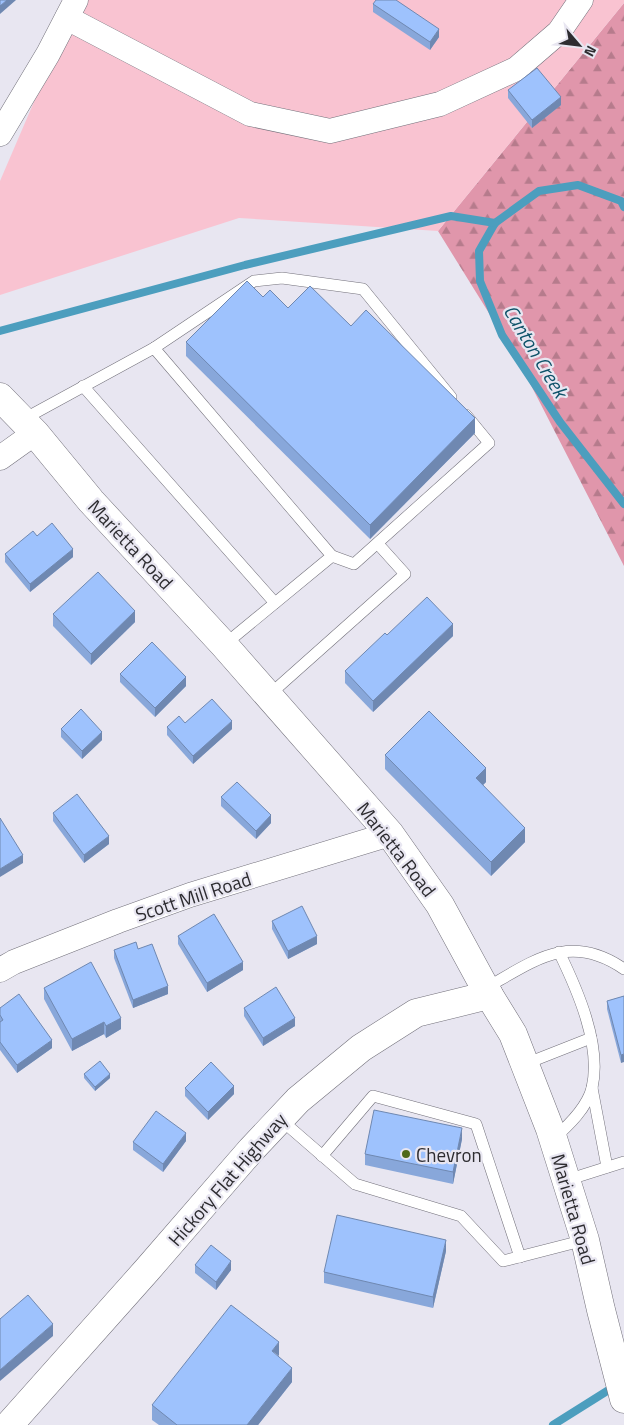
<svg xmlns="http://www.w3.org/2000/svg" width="624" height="1425" font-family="'Titillium Web',sans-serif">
<defs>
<pattern id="forest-firs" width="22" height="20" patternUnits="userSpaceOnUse" patternTransform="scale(1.25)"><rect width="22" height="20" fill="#e096ab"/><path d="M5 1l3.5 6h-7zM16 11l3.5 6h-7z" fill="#b67b8c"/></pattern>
</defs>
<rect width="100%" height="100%" fill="#e8e6f1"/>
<polygon fill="url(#forest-firs)" points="624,3 624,566 518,360 438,231"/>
<polygon fill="#f9c3d1" points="79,0 624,0 624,3 438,231 239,218 0,295 0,181 73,11"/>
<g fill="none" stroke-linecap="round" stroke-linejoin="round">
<g stroke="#4c9ebe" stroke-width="8">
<polyline points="624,207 621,201 578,185 539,191 495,223 479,251 480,281 502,335 560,422 624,504"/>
<polyline points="0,331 245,265 451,216 495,223"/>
<polyline points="553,1425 615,1386"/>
</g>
<g stroke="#73717b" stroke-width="12">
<g id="service">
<polyline points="154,348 254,281 282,278 363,289 451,397"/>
<polyline points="83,386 275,603"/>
<polyline points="22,420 154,348 332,556 224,645"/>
<polyline points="332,556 354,564 489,443 466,415"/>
<polyline points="268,696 405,574 378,544"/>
<path d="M486,988C535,960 570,932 624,969"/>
<polyline points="525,1064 591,1038"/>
<polyline points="592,1088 607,1167"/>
<polyline points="280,1119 355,1184 461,1216 503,1261 585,1240"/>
<path d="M553,1139C568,1126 587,1108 592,1088C602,1045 577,989 559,952"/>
<polyline points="322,1156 373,1096 476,1124 520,1257"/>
<polyline points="567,1180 624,1162"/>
</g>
</g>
<g stroke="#73717b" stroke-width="25">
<g id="minor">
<polyline points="67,18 250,114 330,131 440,104 516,69 559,32 581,0"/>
<polyline points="0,134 48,54 76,0"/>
<polyline points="0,458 35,433"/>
<polyline points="0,970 14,962 118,921 190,895 390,834"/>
</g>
</g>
<g stroke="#73717b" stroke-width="29">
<g id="tertiary">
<polyline points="0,397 35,433 91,501 224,645 390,834 440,905 489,995 513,1034 550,1129 585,1240 601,1310 624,1399"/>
<polyline points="9,1425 147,1270 251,1150 298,1100 361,1048 416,1013 489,995"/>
</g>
</g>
<use href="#service" stroke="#fff" stroke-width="11"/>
<use href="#minor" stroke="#fff" stroke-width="24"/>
<use href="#tertiary" stroke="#fff" stroke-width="28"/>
</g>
<g fill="#88a7da">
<polygon points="373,4 439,37 430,50 373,12"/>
<polygon points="508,90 561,105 532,128 508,98"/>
<polygon points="263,297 288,308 475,433 370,539 186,356 186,342"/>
<polygon points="37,536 73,557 30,592 5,562 5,554"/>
<polygon points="53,614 135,622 91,665 53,626"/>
<polygon points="387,635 453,636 373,712 345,683 345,671"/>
<polygon points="120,674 186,686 155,717 120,682"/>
<polygon points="185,723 232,729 193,764 167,735 167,727"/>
<polygon points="61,729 102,740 82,759 61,737"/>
<polygon points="385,755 486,782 483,785 525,842 491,876 385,769"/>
<polygon points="221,797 271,823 256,839 221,806"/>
<polygon points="53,813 109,844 84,863 53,821"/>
<polygon points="272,921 317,944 288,959 272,929"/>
<polygon points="178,936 243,970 207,992 178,944"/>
<polygon points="138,949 168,994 133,1008 114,958 114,950"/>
<polygon points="44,988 121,1029 106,1038 104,1034 72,1051 44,999"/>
<polygon points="624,996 621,1063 607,1009 607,1001"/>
<polygon points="0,1008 52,1048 17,1073 0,1050"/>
<polygon points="244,1008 295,1026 263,1046 244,1016"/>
<polygon points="84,1074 110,1078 95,1091 84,1078"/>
<polygon points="185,1088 234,1094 208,1120 185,1096"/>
<polygon points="462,1139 453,1184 365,1165 365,1154"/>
<polygon points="186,1141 163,1172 133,1150 133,1142"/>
<polygon points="446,1251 433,1308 324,1283 324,1272"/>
<polygon points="195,1265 231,1270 216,1290 195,1273"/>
<polygon points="279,1357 292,1382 258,1425 159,1425 152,1420 152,1405"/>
</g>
<g fill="#6f88b1">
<polygon points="7,0 16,0 0,14 0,6"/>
<polygon points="439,29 439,37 430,50 430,42"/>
<polygon points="561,97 561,105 532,128 532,120"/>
<polygon points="475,418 475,433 370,539 370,525"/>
<polygon points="73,549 73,557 30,592 30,584"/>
<polygon points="135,611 135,622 91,665 91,654"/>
<polygon points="453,624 453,636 373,712 373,701"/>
<polygon points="186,677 186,686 155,717 155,708"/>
<polygon points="232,721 232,729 193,764 193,756"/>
<polygon points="102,732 102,740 82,759 82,751"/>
<polygon points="486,768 486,782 476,792 476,778"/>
<polygon points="271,815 271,823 256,839 256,831"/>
<polygon points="525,828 525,842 491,876 491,862"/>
<polygon points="109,836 109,844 84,863 84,855"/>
<polygon points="23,855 23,863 0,877 0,869"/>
<polygon points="317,936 317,944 288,959 288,951"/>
<polygon points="243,962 243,970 207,992 207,983"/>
<polygon points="168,986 168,994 133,1008 133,1000"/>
<polygon points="121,1018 121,1029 106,1038 106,1026"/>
<polygon points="295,1018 295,1026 263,1046 263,1038"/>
<polygon points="104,1022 104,1034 72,1051 72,1039"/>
<polygon points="52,1040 52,1048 17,1073 17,1065"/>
<polygon points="624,1054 624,1062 621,1063 621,1055"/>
<polygon points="110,1074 110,1078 95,1091 95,1087"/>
<polygon points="234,1086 234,1094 208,1120 208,1112"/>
<polygon points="462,1128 462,1139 453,1184 453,1172"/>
<polygon points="186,1133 186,1141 163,1172 163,1164"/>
<polygon points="446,1240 446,1251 433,1308 433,1297"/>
<polygon points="231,1261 231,1270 216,1290 216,1282"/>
<polygon points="53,1324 53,1336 0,1381 0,1370"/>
<polygon points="279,1342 279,1356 272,1351"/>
<polygon points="292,1368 292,1382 258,1425 247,1425"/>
</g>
<g fill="#9ec2fd" stroke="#6f88b1">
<polygon points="0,0 7,0 0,6"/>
<polygon points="376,0 396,0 439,29 430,42 373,4"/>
<polygon points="537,68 561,97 532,120 508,90"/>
<polygon points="247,281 263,297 270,290 288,308 310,286 351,326 366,310 475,418 370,525 186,342"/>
<polygon points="52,523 73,549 30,584 5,554 33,531 37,536"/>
<polygon points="98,572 135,611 91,654 53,614"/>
<polygon points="427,597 453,624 373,701 345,671 385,633 387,635"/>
<polygon points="152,642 186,677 155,708 120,674"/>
<polygon points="212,699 232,721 193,756 167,727 179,716 185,723"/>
<polygon points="81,709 102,732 82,751 61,729"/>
<polygon points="429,711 486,768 476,778 525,828 491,862 385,755"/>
<polygon points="237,782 271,815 256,831 221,797"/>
<polygon points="77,794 109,836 84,855 53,813"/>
<polygon points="0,818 23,855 0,869"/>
<polygon points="302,906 317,936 288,951 272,921"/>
<polygon points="214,914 243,962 207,983 178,936"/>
<polygon points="136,942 138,949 152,944 168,986 133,1000 114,950"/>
<polygon points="91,962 121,1018 106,1026 104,1022 72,1039 44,988"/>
<polygon points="276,987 295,1018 263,1038 244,1008"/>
<polygon points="19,994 52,1040 17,1065 0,1042 0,1022 3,1020 0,1015 0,1008"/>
<polygon points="624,996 624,1054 621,1055 607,1001"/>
<polygon points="100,1061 110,1074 95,1087 84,1074"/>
<polygon points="211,1062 234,1086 208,1112 185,1088"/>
<polygon points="374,1110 462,1128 453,1172 365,1154"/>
<polygon points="156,1111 186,1133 163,1164 133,1142"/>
<polygon points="337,1215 446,1240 433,1297 324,1272"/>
<polygon points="211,1245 231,1261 216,1282 195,1265"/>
<polygon points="28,1295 53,1324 0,1370 0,1319"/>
<polygon points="231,1305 279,1342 272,1351 292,1368 247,1425 177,1425 152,1405"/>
</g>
<circle fill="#4f691a" stroke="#e8e6f1" stroke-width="2" cx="406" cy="1154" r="5"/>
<g text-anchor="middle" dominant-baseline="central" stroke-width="4.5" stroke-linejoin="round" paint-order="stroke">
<g font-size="19" fill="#2d2c30" stroke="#e8e6f1">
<text transform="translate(131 544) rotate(47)">Marietta Road</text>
<text transform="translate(397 849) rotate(52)">Marietta Road</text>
<text transform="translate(193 896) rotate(-18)">Scott Mill Road</text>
<text transform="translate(227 1179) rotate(-49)">Hickory Flat Highway</text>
<text transform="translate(574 1209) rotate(74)">Marietta Road</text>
</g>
<g font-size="19" fill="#2d2c30" stroke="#e8e6f1" text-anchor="start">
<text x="416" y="1154">Chevron</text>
</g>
<g font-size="20" font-style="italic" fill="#0e5269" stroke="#e8e6f1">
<text transform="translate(536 351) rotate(59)">Canton Creek</text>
</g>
</g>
<g transform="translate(579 45) rotate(118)" stroke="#e8e6f1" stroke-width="4" paint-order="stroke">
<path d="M0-4L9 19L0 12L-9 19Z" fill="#2d2c30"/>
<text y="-8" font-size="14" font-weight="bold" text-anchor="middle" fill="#2d2c30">N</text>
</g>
</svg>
